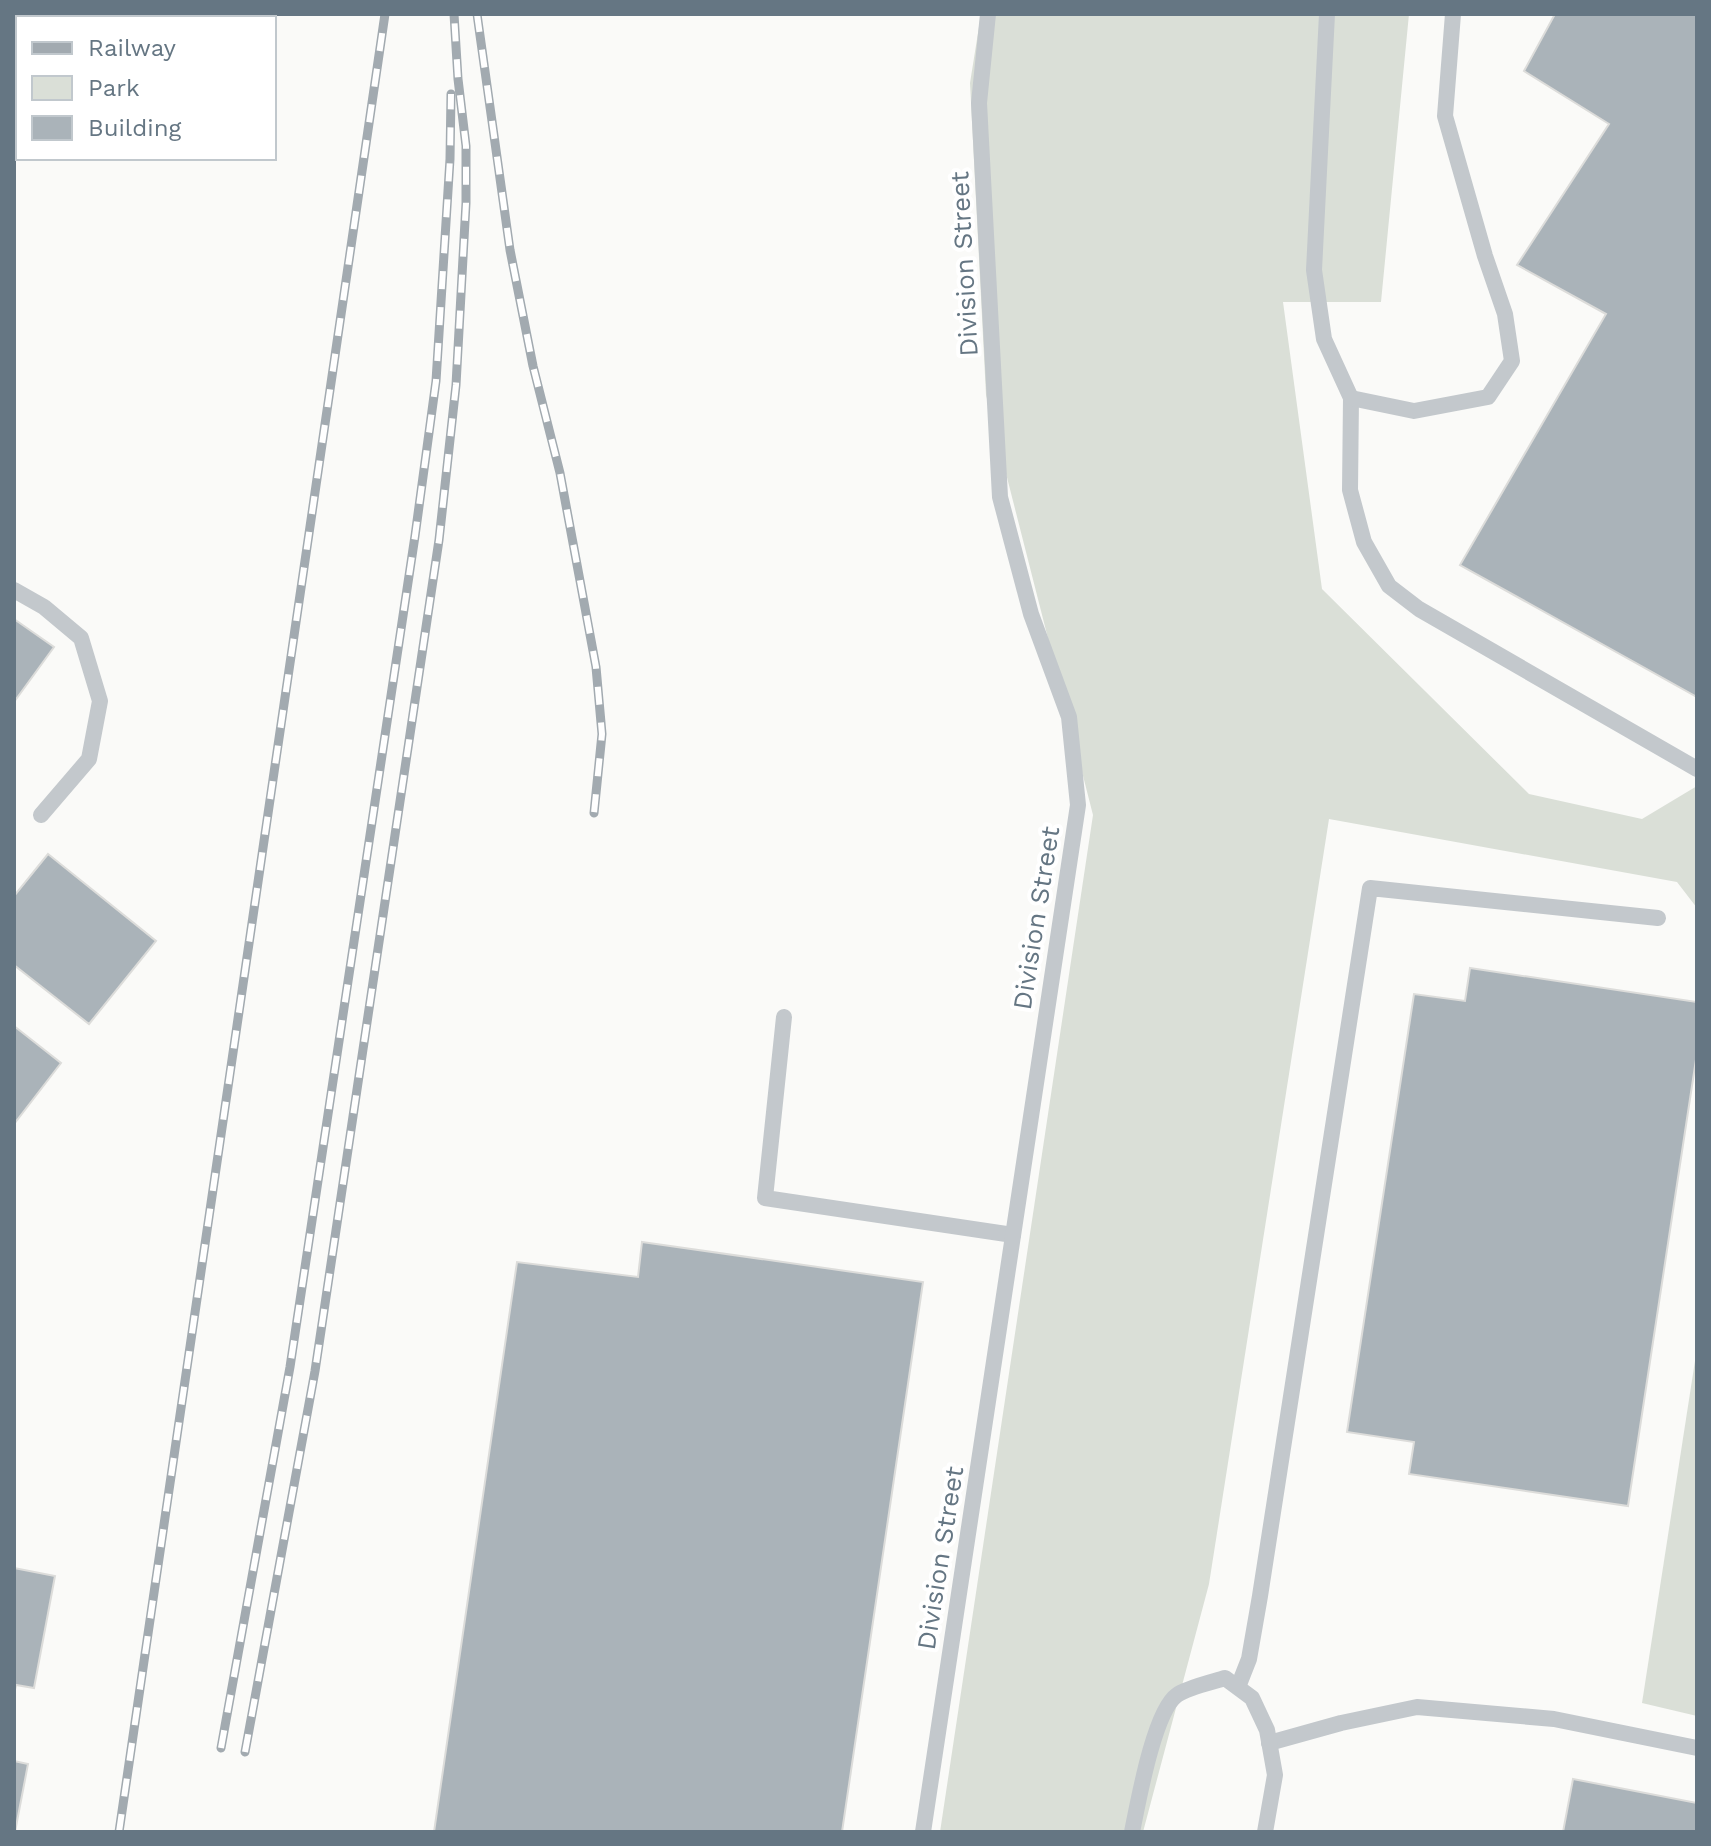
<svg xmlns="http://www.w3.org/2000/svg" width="1711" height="1846" font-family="'Work Sans',sans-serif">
<rect width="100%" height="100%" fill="#fafaf8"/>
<g fill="#dadfd7">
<polygon points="981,14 1409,14 1381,302 1283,302 1322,589 1529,794 1642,819 1697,786 1697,908 1677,882 1329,819 1209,1584 1143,1832 940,1832 1093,815 986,395 970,83"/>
<polygon points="1697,1348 1697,1716 1642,1703"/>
</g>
<g fill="#aab3b9" stroke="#dcdcda" stroke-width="2">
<polygon points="1555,14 1697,14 1697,697 1460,565 1606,314 1517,265 1609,124 1524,71"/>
<polygon points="14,619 54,647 14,702"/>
<polygon points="48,854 156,941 89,1024 14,965 14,896"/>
<polygon points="1470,968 1697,1002 1697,1053 1628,1506 1409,1474 1414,1442 1347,1432 1414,994 1465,1001"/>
<polygon points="14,1026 61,1063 14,1124"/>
<polygon points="642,1242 923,1282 842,1832 434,1832 517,1262 638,1277"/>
<polygon points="14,1568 55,1576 34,1688 16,1685 14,1694"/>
<polygon points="14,1761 28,1764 15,1832 14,1832"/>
<polygon points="1573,1779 1697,1803 1697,1832 1563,1832"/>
</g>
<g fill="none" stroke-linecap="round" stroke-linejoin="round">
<g stroke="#c3c8cc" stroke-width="16">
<polyline points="116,14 122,18"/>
<polyline points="1327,14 1314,270 1324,339 1351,398 1350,490 1364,542 1389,586 1419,609 1697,769"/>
<polyline points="147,18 158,14"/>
<polyline points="1351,398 1414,411 1488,397 1512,361 1505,314 1485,256 1445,116 1453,14"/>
<polyline points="14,590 44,607 81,638 100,701 89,759 41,815"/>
<polyline points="784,1017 765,1198 1013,1235"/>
<polyline points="1238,1687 1249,1659 1260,1596 1370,888 1658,918"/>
<polyline points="1269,1743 1341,1723 1417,1707 1554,1719 1697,1748"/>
<polyline points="923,1832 1078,805 1069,717 1031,614 1000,497 979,103 988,14"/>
<path d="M1132,1832C1138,1803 1154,1711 1177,1695C1186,1688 1212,1682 1225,1678L1252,1698L1267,1730L1275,1775L1265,1832"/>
</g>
<g stroke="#a2aab0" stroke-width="9">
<g id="rail">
<polyline points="477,14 510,250 533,366 560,473 596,667 602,734 594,813"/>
<polyline points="221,1748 290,1367 415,536 436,381 450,159 451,94"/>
<polyline points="245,1752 315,1371 439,540 456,385 466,203 466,146 458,79 454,14"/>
<polyline points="119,1832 385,14"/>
</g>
</g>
<use href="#rail" stroke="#fff" stroke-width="6" stroke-dasharray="18" stroke-linecap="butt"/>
</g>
<g text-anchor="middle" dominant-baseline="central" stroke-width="8" stroke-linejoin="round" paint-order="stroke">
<g font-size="26" fill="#657683" stroke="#fff">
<text transform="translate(964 264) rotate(-93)">Division Street</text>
<text transform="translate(1036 918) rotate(-81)">Division Street</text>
<text transform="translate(940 1558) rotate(-81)">Division Street</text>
</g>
</g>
<rect width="1711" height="1846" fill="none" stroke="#657683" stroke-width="32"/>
<rect x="16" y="16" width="260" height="144" fill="#ffffff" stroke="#c1c8cd" stroke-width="2"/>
<rect x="32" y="42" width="40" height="12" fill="#a2aab0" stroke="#c1c8cd" stroke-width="2"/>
<text x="88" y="56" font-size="24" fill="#657683">Railway</text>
<rect x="32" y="76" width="40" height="24" fill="#dadfd7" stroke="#c1c8cd" stroke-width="2"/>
<text x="88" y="96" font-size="24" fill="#657683">Park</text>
<rect x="32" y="116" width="40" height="24" fill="#aab3b9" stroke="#c1c8cd" stroke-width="2"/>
<text x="88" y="136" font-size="24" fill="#657683">Building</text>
</svg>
